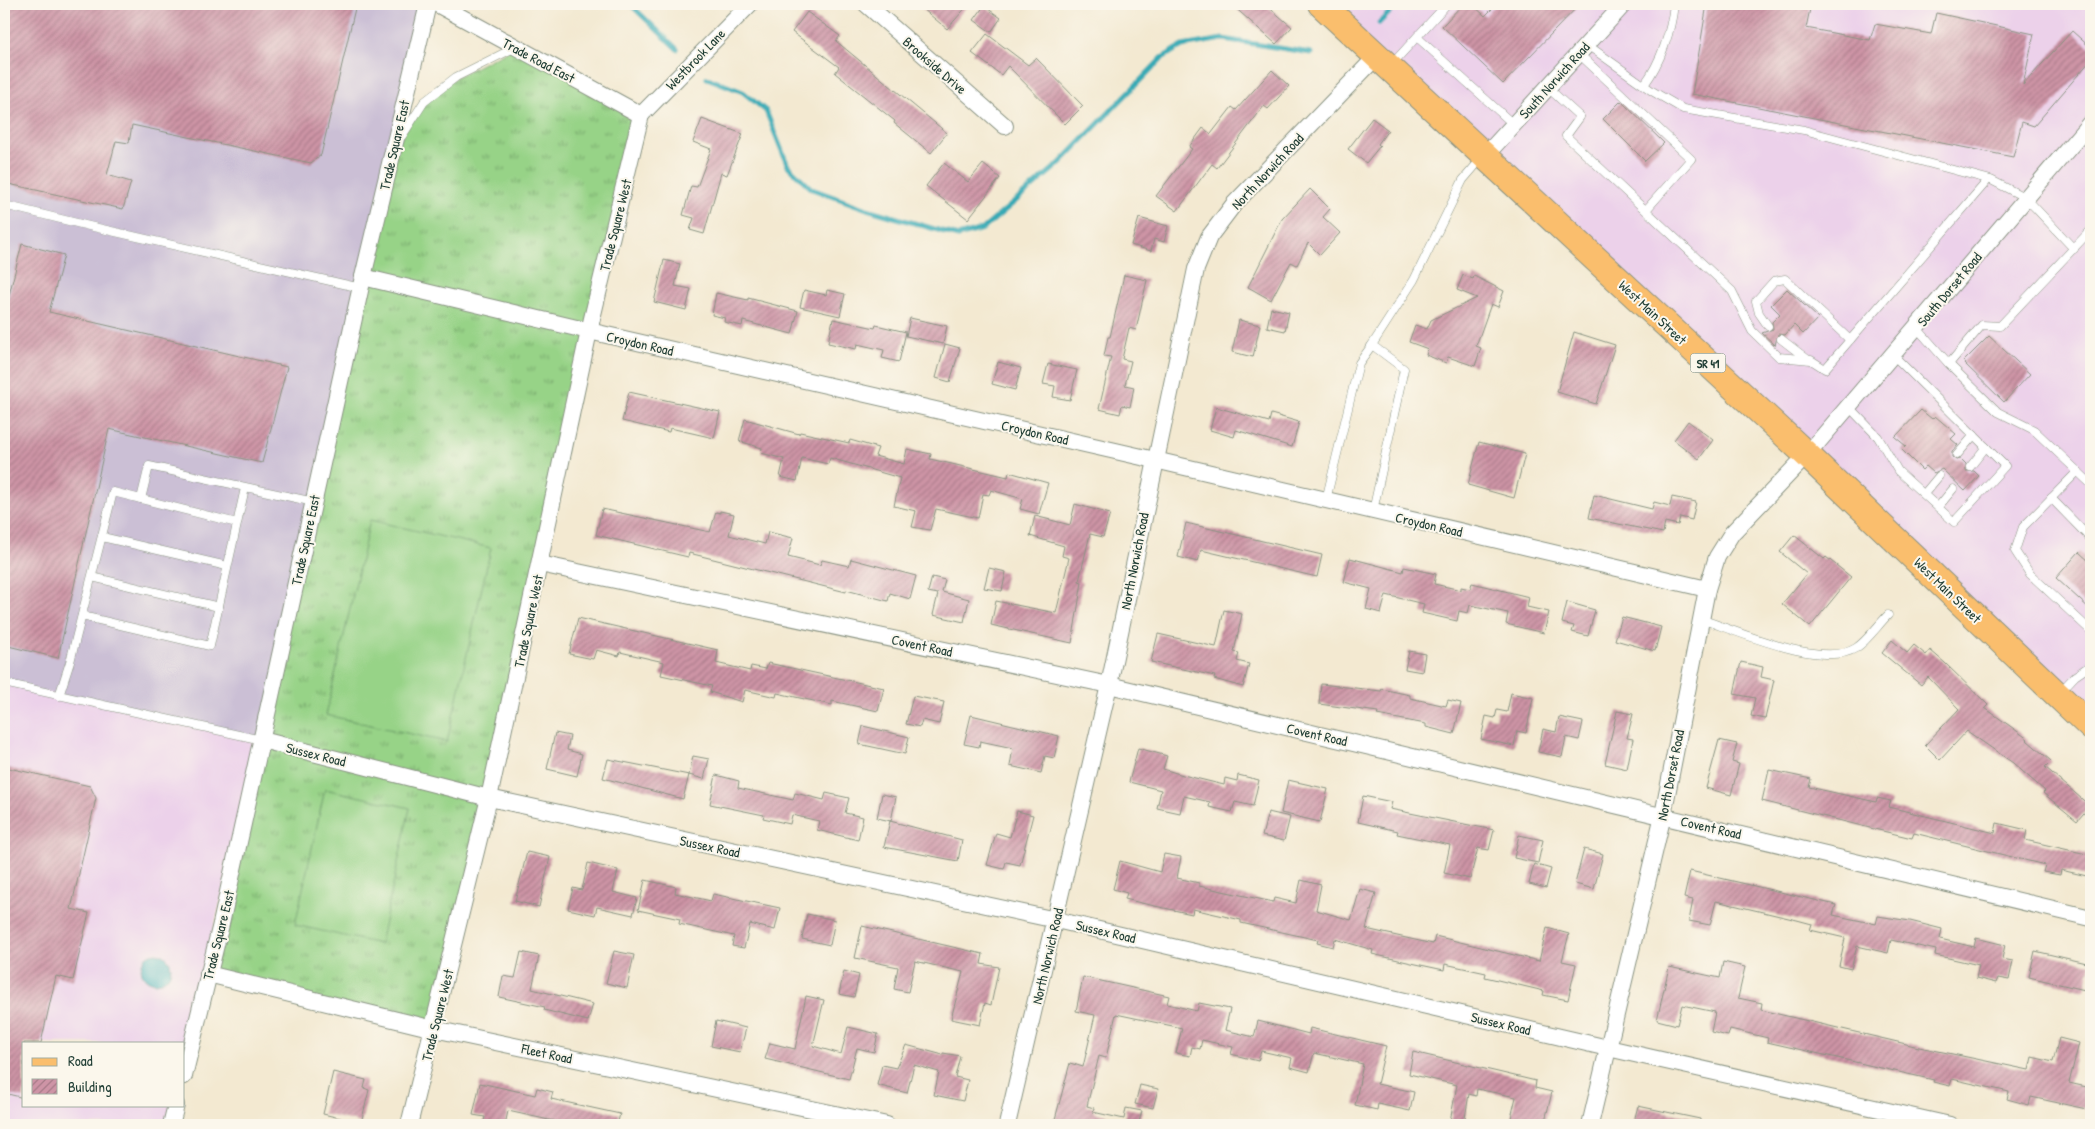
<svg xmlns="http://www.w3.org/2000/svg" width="2095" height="1129" font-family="'Patrick Hand',sans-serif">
<defs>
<pattern id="grass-tufts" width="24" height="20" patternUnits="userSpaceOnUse" patternTransform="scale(1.25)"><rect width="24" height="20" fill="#97d387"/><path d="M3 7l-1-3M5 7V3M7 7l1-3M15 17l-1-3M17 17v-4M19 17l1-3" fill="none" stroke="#7bac6f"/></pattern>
<pattern id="building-hatch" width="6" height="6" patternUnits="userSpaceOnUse" patternTransform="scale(1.25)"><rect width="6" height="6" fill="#ce94a6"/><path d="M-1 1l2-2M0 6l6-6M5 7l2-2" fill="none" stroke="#a77a88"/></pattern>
</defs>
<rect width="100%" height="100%" fill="#fbf7ec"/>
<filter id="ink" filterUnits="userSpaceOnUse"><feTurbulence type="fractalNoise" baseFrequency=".02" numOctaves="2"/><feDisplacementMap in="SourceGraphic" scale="10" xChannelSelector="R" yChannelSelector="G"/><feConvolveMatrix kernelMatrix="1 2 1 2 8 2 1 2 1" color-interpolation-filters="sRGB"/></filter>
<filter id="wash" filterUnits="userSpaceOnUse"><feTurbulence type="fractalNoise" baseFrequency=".0096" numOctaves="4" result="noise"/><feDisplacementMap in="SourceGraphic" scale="20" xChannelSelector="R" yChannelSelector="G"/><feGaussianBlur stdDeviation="1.12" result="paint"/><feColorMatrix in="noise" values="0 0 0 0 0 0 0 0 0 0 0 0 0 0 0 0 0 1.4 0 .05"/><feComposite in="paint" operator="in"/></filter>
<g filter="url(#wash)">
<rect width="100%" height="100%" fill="#f3e9d1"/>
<g fill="#ecd1ea">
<polygon points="1321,4 2091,4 2091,727"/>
<polygon points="4,683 262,740 184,1043 24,1043 24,1105 176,1105 171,1125 4,1125"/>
</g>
<polygon fill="#cbbfd5" points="4,4 428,4 262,740 4,683"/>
<polygon fill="url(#grass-tufts)" stroke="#5b885e" points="515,47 641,115 434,1029 208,974 393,150 424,102 456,77"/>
<g fill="#97d387" stroke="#5b885e">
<polygon points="370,520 491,548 447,742 326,715"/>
<polygon points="325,789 410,808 380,944 295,925"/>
</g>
<circle fill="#39aab5" stroke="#2c7474" cx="156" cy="968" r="15"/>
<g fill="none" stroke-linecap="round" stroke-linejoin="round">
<g stroke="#39aab5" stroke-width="5">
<polyline points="630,4 677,49"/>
<polyline points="1379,23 1398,4"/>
<polyline points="707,78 743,92 766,111 788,166 812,189 867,209 958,236 983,229 1059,164 1162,58 1182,46 1223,39 1311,53"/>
</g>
</g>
<g id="blocks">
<g fill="url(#building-hatch)">
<polygon points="4,4 356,4 321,155 311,163 132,125 129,143 116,141 107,175 131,182 123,209 4,183"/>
<polygon points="917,4 969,4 947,29"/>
<polygon points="1231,4 1265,4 1292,27 1276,44"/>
<polygon points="1463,4 1472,4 1485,16 1497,4 1580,4 1503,84 1442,26"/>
<polygon points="1707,4 1811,4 1806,28 1870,40 1875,24 1931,34 1936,13 2034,34 2023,85 2072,31 2091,48 2091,60 2034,126 2022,122 2013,157 1692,94"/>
<polygon points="984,6 1001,18 991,32 974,20"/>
<polygon points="807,12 840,36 836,41 947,133 931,153 894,123 895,121 835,73 839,67 792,32"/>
<polygon points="987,34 1028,65 1036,58 1083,106 1065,124 1008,66 1001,75 972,53"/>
<polygon points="1272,70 1289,86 1268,109 1264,106 1217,168 1212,164 1177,211 1156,196 1192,149 1189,147 1203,128 1211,134 1232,107 1236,110"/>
<polygon points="1621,101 1664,143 1645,161 1603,119"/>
<polygon points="1372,118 1388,130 1378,144 1380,146 1366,163 1348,149"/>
<polygon points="702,119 743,134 727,175 721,173 704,234 690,230 694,218 683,215 691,186 697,187 711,149 693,142"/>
<polygon points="944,163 968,182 983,164 1000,178 968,219 926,186"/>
<polygon points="1310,189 1330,209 1323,217 1340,233 1320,255 1308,243 1297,265 1291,262 1271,300 1248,287 1282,219"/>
<polygon points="1139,218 1168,226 1164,242 1154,239 1151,251 1131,245"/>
<polygon points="22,244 64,255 49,312 287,367 262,463 109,429 58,658 4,645 4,302 7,303"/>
<polygon points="664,260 680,264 675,286 691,289 686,310 654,302"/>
<polygon points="1124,275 1147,280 1136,330 1129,328 1122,359 1131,361 1125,385 1134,387 1130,407 1122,405 1120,414 1099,409 1111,357 1104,356 1108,337 1110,337"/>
<polygon points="1463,275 1473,279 1474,276 1504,291 1498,307 1491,304 1476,346 1481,348 1475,366 1448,357 1446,363 1426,355 1428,349 1409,342 1415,325 1427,329 1431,320 1477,298 1457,290"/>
<polygon points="1787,289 1818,318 1803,334 1794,325 1785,335 1778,334 1775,345 1762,333 1773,329 1772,322 1780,314 1771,305"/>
<polygon points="804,290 826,295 827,290 845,294 840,316 800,307"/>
<polygon points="716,293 748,300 748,298 798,311 792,334 743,321 742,326 724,322 725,318 712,315"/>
<polygon points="1271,308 1289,312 1285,331 1267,327"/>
<polygon points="910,318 947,326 943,344 906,336"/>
<polygon points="833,319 875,328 876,325 906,332 899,362 882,358 884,350 857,344 856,349 828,343"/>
<polygon points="1239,320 1260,325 1253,357 1232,352"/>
<polygon points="1574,332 1615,345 1596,404 1557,392"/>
<polygon points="1989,336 2030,374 2004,402 1963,362"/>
<polygon points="945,344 960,348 950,382 936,378"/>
<polygon points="998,362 1021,368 1015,390 992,384"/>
<polygon points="1048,364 1077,370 1070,400 1053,397 1055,386 1043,384"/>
<polygon points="629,392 720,412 714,438 670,428 669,432 622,421"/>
<polygon points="1216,407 1269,422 1271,414 1299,422 1292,447 1236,430 1234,437 1210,430"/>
<polygon points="1921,410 1932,419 1935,416 1956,434 1951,439 1958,445 1952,452 1952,457 1956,460 1961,459 1966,464 1966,471 1974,471 1979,476 1965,491 1942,469 1934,473 1926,466 1922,470 1902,450 1906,446 1895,437"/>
<polygon points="745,419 799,434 800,432 849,443 850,440 878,448 875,456 904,464 907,449 931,454 930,459 1008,477 1009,472 1048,483 1039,514 1020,509 1023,499 991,490 989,495 983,494 978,518 936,509 930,530 912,527 916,511 894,506 900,478 830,458 828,464 802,458 797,481 780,477 784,459 761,453 762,448 739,441"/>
<polygon points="1688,421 1713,440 1699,459 1674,440"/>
<polygon points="1479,442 1525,454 1514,498 1468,485"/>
<polygon points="1594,495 1652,509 1654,502 1670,506 1672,497 1696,502 1692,520 1680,517 1678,525 1665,522 1663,533 1589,518"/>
<polygon points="1075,504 1110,514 1103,537 1090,534 1079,581 1082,582 1072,643 991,625 996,601 1056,613 1069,558 1062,556 1064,546 1030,536 1035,516 1070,525"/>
<polygon points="602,509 710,532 716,512 720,513 720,511 734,514 729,535 765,544 768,532 793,538 788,557 820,565 822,560 849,566 851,559 916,576 910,599 890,593 888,601 846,590 846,592 689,553 688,557 596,535"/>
<polygon points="1186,523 1322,555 1317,577 1201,550 1198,562 1178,557"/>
<polygon points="1794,535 1824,559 1826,557 1851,577 1810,627 1782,604 1807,574 1780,552"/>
<polygon points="2079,552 2091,563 2091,610 2056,578"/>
<polygon points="1350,558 1403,572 1404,567 1436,574 1434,584 1461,590 1461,587 1470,589 1472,583 1529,597 1527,607 1549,612 1544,633 1506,624 1508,613 1470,605 1468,613 1459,611 1457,621 1422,613 1424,604 1386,595 1381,613 1366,609 1371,589 1344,582"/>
<polygon points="989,568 1006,572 1002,591 984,588"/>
<polygon points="932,577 945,580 942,592 969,599 964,622 933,615 938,594 928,592"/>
<polygon points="1567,602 1595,610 1588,636 1572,632 1574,626 1562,623"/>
<polygon points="1224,610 1242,614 1234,652 1239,653 1237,661 1249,664 1243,687 1214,679 1215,676 1151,662 1158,634 1216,647"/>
<polygon points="1622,617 1661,627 1655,651 1615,640"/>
<polygon points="578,618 718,650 716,663 750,671 751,666 766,669 768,663 884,688 878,711 832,701 832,705 777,693 776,697 745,690 742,702 710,692 712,686 661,675 664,662 620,652 619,656 596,650 593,659 569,654"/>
<polygon points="1892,640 1907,653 1914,645 1926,655 1930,650 1945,663 1988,705 1985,708 2028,739 2027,740 2051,761 2045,767 2090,806 2077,821 2043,793 2045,791 2013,763 1967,731 1940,760 1925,745 1959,709 1928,677 1921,685 1882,653"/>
<polygon points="1409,651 1425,654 1422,672 1405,669"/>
<polygon points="1741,662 1763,667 1761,677 1774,680 1765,719 1751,716 1755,698 1734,694"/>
<polygon points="1321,684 1381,691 1382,689 1410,695 1410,698 1446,706 1448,700 1461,703 1454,734 1426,727 1426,724 1377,715 1378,712 1319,704"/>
<polygon points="1511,693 1533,698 1526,733 1517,731 1514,746 1481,739 1486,716 1495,718 1497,710 1507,712"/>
<polygon points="913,696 944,702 939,724 922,720 920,727 906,724"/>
<polygon points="1617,711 1633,714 1627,738 1633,739 1627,769 1605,764"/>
<polygon points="971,715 1059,736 1054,758 1045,756 1041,773 1010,766 1013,748 980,741 979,747 964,744"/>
<polygon points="1559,717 1583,722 1579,740 1566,737 1562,757 1538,752 1543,729 1556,732"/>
<polygon points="863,726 909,737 905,754 859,744"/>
<polygon points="555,733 570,736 567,750 582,754 577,776 547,769"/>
<polygon points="1719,740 1737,744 1732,762 1739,764 1731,795 1706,788"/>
<polygon points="1138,748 1167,756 1163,769 1183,775 1224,785 1225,778 1237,781 1238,775 1259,780 1253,806 1235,802 1232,812 1209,807 1210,802 1184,796 1180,813 1157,808 1161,790 1129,782"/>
<polygon points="693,756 709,759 704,779 689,775"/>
<polygon points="608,759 689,775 683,799 603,778"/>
<polygon points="4,767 90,786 96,798 71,909 89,913 73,980 56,976 41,1043 24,1043 24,1098 4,1093"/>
<polygon points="1769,770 1811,779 1809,787 1876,802 1877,798 1891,801 1889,807 1995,833 1997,823 2027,830 2025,840 2091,855 2091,877 2061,870 2060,875 2043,872 2045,865 1914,833 1912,838 1870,828 1762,801"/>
<polygon points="716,775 739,781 738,788 793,800 795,793 824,800 826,793 849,798 845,813 863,817 858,840 817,830 819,821 792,815 790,824 763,818 764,815 710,804"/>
<polygon points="1288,780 1328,789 1320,822 1281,813"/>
<polygon points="882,794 896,797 891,821 877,818"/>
<polygon points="1363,796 1392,802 1390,809 1494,830 1489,850 1478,848 1470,879 1444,873 1450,845 1397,834 1398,831 1358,822"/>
<polygon points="1017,811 1033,815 1020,865 1006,862 1004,869 987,865 996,833 1010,837"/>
<polygon points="1268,812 1290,817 1284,841 1262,836"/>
<polygon points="890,821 962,840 958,861 884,847"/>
<polygon points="1519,835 1543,840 1538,863 1514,858"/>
<polygon points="1584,849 1603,854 1594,889 1575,884"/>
<polygon points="527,852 550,857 539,907 515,901"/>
<polygon points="1164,854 1181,857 1177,878 1199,883 1199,886 1273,902 1274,898 1296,903 1301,880 1321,885 1316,910 1351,920 1360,889 1376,893 1366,929 1433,944 1435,936 1539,961 1547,928 1569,934 1562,961 1576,964 1568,1000 1543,995 1544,991 1485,977 1486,973 1445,964 1444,970 1416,964 1372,954 1373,950 1335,939 1333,947 1317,943 1318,940 1241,923 1241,920 1193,909 1192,914 1141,903 1125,899 1127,893 1113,889 1120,861 1160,872"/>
<polygon points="588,863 618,870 613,892 637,898 633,915 597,907 595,915 568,909 573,888 582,890"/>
<polygon points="1534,864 1551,869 1546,888 1529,884"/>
<polygon points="1690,871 1836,905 1833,915 1876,924 1878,916 1910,921 1942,929 1940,939 1974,947 1976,938 2005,945 2002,959 2013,961 2009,980 1998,978 1996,983 1976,978 1979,965 1935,955 1936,950 1891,940 1888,953 1857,946 1851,969 1839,966 1845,938 1810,930 1812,924 1797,920 1716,901 1710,925 1689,921 1693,900 1684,898"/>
<polygon points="645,880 676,887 675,893 711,901 713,894 780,908 775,930 750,924 744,948 732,946 734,936 679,924 680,919 638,910"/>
<polygon points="807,914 835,920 830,945 802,939"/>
<polygon points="862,926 983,954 981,964 999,967 991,1005 985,1003 980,1025 951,1019 963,972 915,961 908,992 894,989 898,967 855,958"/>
<polygon points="614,951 634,955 627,988 606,983"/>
<polygon points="2035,951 2091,964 2085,990 2029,977"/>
<polygon points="521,952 539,956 532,989 593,1004 588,1021 544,1010 545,1007 499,997 503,976 515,978"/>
<polygon points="1723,962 1745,967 1738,998 1762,1003 1761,1010 1919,1047 2029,1070 2032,1057 2053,1062 2059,1038 2079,1043 2069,1083 2091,1088 2091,1110 2031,1097 2029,1105 2007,1099 2009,1092 1952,1079 1950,1086 1933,1082 1934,1080 1767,1042 1768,1038 1730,1029 1728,1036 1711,1032 1715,1012 1682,1005 1677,1025 1657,1020 1669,967 1720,978"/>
<polygon points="844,971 859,975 854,997 839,994"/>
<polygon points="1083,977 1169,996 1167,1004 1197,1011 1199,1003 1230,1009 1225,1030 1254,1037 1258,1021 1309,1034 1310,1028 1386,1046 1377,1084 1414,1092 1410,1111 1378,1104 1377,1110 1355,1105 1363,1064 1314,1053 1309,1072 1290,1067 1292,1058 1261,1051 1258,1061 1231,1054 1233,1047 1202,1040 1200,1049 1192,1047 1190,1056 1176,1053 1182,1028 1116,1014 1106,1058 1099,1056 1087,1106 1094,1108 1093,1112 1124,1119 1126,1108 1142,1111 1138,1125 1063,1125 1054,1123 1070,1063 1083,1067 1095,1015 1076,1011"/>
<polygon points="806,996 824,1000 813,1046 841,1054 848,1027 878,1034 874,1052 857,1048 849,1079 765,1059 770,1043 795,1049"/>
<polygon points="716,1021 746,1028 740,1052 711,1046"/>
<polygon points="906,1045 943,1055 943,1053 960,1056 955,1077 968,1080 963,1101 934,1095 939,1072 914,1065 907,1093 877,1085 882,1065 896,1068"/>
<polygon points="1413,1052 1536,1081 1535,1088 1552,1092 1544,1125 1525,1125 1526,1121 1511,1118 1516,1097 1477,1089 1476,1096 1469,1094 1464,1124 1450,1121 1457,1085 1409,1074"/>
<polygon points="333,1072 366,1080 364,1088 369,1090 361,1123 323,1114"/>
<polygon points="480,1083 535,1095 537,1088 553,1092 551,1099 620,1114 617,1125 572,1125 508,1111 505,1125 483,1125 485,1117 473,1115"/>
<polygon points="1140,1085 1158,1089 1153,1108 1135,1104"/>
<polygon points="1638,1106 1700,1119 1700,1125 1633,1125"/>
</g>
</g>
</g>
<g filter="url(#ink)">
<use href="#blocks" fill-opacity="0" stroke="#899382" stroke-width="1"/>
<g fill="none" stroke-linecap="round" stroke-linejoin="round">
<g stroke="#899382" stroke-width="9">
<g id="lane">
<polyline points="1417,37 1513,124"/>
<polyline points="1586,44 1652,91 1683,109 1804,130 1991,180 2026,198 2074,249"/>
<polyline points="1578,53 1691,159 1646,210"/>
<polyline points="1392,64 1447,4"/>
<path d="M1644,85C1661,62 1671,32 1674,4"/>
<polyline points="1547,87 1580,117 1566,136 1732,291 1752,331 1779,357 1811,360 1825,369 1988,180"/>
<polyline points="402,136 424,102 456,77 514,48"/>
<polyline points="4,205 89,226 361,288"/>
<polyline points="1768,326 1759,313 1756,301 1774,281 1785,279 1850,340"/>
<polyline points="1916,327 1949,364 1982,325 2000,326 2091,230"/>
<polyline points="1781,339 1807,359"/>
<polyline points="1949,364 1998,412 2034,430 2091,484"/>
<polyline points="1849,407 1878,437 1898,471 1954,522 2005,466 1893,355"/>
<polyline points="1957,455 1974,435"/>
<polyline points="1970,467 1986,447"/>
<polyline points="2078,471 2023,527 2015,551 2030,574 2091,631"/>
<polyline points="1924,494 1939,476"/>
<polyline points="2051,498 2091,539"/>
<polyline points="141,499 149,466 314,502"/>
<polyline points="1326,500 1359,363 1372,345"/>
<polyline points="1938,507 1953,489"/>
<polyline points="1373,511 1404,369 1372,345 1414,280 1463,180 1482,158"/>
<polyline points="102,537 227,566"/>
<polyline points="92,577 219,607"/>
<polyline points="82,616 210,646 245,488"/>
<path d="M1701,619C1737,631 1822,669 1856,648C1867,641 1878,625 1888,615"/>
<polyline points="4,683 262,740"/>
<polyline points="2061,691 2075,676 2091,665"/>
<polyline points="59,696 70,662 113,492 237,523"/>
</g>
</g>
<g stroke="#899382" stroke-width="18">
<g id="street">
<polyline points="437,4 641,115"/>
<polyline points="866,4 1005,126"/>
<polyline points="641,115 750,4"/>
<polyline points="1484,157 1624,4"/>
<polyline points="363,277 589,331 1155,460 1707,589"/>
<polyline points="540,564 1109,685 2091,918"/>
<polyline points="262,740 489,798 1056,920 1608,1048 1950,1125"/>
<polyline points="208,974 434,1029 887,1125"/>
<polyline points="184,1076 221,924 363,277 428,4"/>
<polyline points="171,1125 176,1105"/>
<polyline points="409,1125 489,798 589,331 641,115"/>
<polyline points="1007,1125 1109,685 1196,269 1209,237 1234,204 1377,56"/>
<polyline points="1590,1125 1663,815 1707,589 1717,557 1732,533 1807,455 2091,122"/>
</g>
</g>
<g stroke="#899382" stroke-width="28">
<polyline id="primary" points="1321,4 1807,455 2091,727"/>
</g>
<use href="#lane" stroke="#fff" stroke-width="8"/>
<use href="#street" stroke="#fff" stroke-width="16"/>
<use href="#primary" stroke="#fabe6d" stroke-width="26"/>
</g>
</g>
<g text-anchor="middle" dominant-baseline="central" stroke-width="4" stroke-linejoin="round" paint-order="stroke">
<rect fill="#fbf7ec" stroke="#61756b" stroke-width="1" x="1690.5" y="353.5" width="35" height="19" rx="4"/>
<g font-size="12" font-weight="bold" fill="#1f3d34">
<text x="1708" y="363">SR 41</text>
</g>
<g font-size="14" fill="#1f3d34" stroke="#fbf7ec">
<text transform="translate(695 59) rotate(-46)">Westbrook Lane</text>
<text transform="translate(539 60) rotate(28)">Trade Road East</text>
<text transform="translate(935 65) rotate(41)">Brookside Drive</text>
<text transform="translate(1554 80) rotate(-48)">South Norwich Road</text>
<text transform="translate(394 145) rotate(-77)">Trade Square East</text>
<text transform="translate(1267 171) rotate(-47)">North Norwich Road</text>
<text transform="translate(615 225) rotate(-76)">Trade Square West</text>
<text transform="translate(1949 289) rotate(-50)">South Dorset Road</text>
<text transform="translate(1653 312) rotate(43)">West Main Street</text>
<text transform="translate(640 343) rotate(13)">Croydon Road</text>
<text transform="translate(1035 432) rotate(13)">Croydon Road</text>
<text transform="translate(1429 524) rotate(13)">Croydon Road</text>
<text transform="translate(305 540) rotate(-78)">Trade Square East</text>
<text transform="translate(1134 561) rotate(-79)">North Norwich Road</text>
<text transform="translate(1948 590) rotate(44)">West Main Street</text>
<text transform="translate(528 621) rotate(-78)">Trade Square West</text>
<text transform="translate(922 645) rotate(12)">Covent Road</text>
<text transform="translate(1317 734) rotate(13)">Covent Road</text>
<text transform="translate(316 754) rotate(14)">Sussex Road</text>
<text transform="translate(1670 775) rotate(-79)">North Dorset Road</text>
<text transform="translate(1711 827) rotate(13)">Covent Road</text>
<text transform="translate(710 846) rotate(12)">Sussex Road</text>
<text transform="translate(1106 931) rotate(13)">Sussex Road</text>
<text transform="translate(218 935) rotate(-76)">Trade Square East</text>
<text transform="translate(1047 956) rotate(-77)">North Norwich Road</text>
<text transform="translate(437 1015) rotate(-76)">Trade Square West</text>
<text transform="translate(1501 1023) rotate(13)">Sussex Road</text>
<text transform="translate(547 1053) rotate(12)">Fleet Road</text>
</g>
</g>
<rect width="2095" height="1129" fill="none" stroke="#fbf7ec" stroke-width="20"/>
<rect x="22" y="1042" width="162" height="65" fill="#fbf7ec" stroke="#a3ada2"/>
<rect x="32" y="1058" width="25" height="8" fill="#fabe6d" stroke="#a3ada2"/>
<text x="68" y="1066" font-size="15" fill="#1f3d34">Road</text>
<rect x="32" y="1079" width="25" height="15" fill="url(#building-hatch)" stroke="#a3ada2"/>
<text x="68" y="1092" font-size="15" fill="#1f3d34">Building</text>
</svg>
